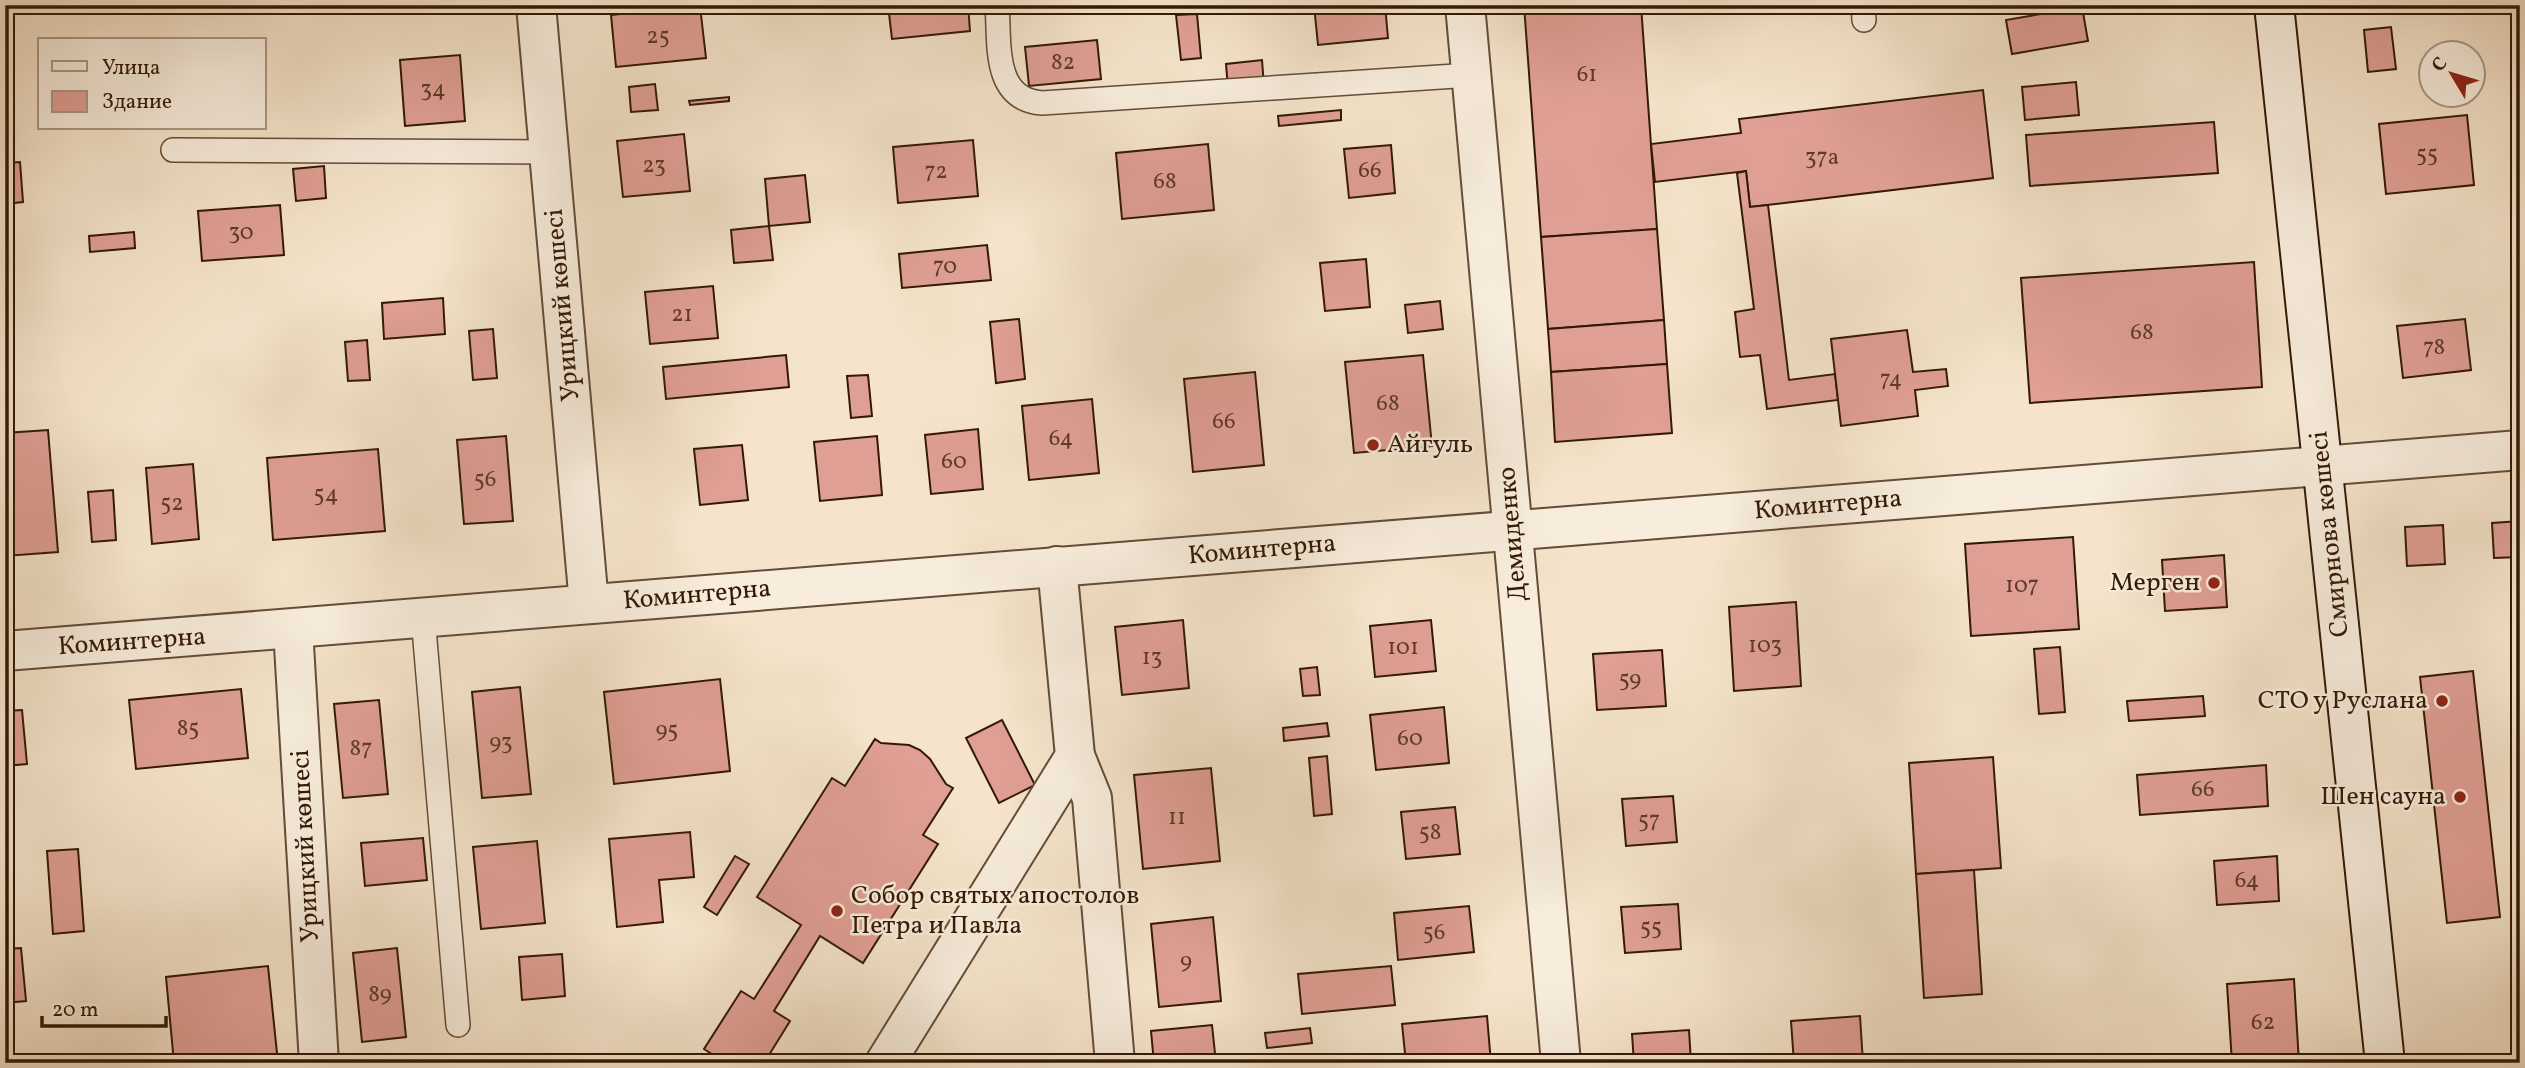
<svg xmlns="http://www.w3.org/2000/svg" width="2525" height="1068" font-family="Vollkorn,serif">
<rect width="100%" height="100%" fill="#f5e4cb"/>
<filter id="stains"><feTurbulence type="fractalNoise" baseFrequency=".00286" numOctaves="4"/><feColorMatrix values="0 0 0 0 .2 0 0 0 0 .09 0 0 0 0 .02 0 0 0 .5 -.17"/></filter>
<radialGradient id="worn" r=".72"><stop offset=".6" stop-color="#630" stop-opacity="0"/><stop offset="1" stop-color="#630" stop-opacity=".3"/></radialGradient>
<g fill="#e09f95" stroke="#331904" stroke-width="2">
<polygon points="145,5 171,5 171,9 146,11"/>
<polygon points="888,5 968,5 970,31 892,39"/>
<polygon points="1314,5 1385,5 1388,38 1318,45"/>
<polygon points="1524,5 1641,5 1657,229 1541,237"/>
<polygon points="700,6 706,58 616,67 611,15"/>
<polygon points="2082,7 2088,41 2012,54 2006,20"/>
<polygon points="1197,14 1201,58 1181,60 1176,15"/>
<polygon points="2391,27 2396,69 2368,72 2364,30"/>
<polygon points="1097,40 1101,79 1029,86 1025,47"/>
<polygon points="460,55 465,121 405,126 400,60"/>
<polygon points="1262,60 1264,86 1228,89 1226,64"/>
<polygon points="2076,82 2079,115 2025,120 2022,87"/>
<polygon points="655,84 658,110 631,112 629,87"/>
<polygon points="1983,90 1993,178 1750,207 1746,171 1655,182 1651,144 1741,133 1739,119"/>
<polygon points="729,97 729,101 690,105 689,101"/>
<polygon points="1341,110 1341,120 1279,126 1278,116"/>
<polygon points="2467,115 2474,185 2386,194 2379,124"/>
<polygon points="2214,122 2218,173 2030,186 2026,135"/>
<polygon points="684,134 690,191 623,197 617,141"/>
<polygon points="973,140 978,196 898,203 893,147"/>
<polygon points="1208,144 1214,210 1122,219 1116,153"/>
<polygon points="1391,145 1395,193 1349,198 1344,149"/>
<polygon points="20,162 23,202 5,204 5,163"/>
<polygon points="324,166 326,198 296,201 293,169"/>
<polygon points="1746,171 1750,207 1768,205 1789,380 1835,374 1838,400 1767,409 1760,355 1740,357 1735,312 1754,309 1737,173"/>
<polygon points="805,175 810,222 769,226 765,179"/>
<polygon points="280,205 284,255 202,261 198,211"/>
<polygon points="769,226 773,260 734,263 731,230"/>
<polygon points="1657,229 1664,320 1548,329 1541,237"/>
<polygon points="134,232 135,248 90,252 89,236"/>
<polygon points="987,245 991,280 902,288 899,254"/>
<polygon points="1366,259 1370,307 1325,311 1320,263"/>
<polygon points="2254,262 2262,387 2030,403 2021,278"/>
<polygon points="713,286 718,338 650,344 645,292"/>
<polygon points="443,298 445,334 384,339 382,303"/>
<polygon points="1440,301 1443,329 1408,333 1405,305"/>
<polygon points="9,316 13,366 5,367 5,317"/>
<polygon points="1019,319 1025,379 996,383 990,322"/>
<polygon points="2465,319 2471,370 2403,378 2397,326"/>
<polygon points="1664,320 1667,364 1551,372 1548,329"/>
<polygon points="493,329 497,378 473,380 469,331"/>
<polygon points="1907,330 1913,372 1946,369 1948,386 1915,390 1918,416 1841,426 1831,339"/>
<polygon points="367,340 370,380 348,381 345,342"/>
<polygon points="786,355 789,387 666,399 663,367"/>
<polygon points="1423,355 1432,446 1354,453 1345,362"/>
<polygon points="1667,364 1672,433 1555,442 1551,372"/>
<polygon points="1255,372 1264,465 1193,472 1184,379"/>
<polygon points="868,375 872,416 851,418 847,376"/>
<polygon points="1092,399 1099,473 1029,480 1022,406"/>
<polygon points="978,429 983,489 931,494 925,435"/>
<polygon points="48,430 58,552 5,556 5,433"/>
<polygon points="506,436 513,521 464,524 457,440"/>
<polygon points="877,436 882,495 820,501 814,442"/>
<polygon points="742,445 748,500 700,505 694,449"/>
<polygon points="378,449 385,531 273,540 267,458"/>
<polygon points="193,464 199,539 152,544 146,468"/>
<polygon points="113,490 116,540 92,542 88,492"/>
<polygon points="2520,521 2520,557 2494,558 2492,523"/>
<polygon points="2443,525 2445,564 2407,566 2405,527"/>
<polygon points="2073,537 2079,629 1971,636 1965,544"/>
<polygon points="2224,555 2227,607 2165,611 2162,560"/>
<polygon points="1796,602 1801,686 1734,691 1729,607"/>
<polygon points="1183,620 1189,688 1122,695 1115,627"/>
<polygon points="1431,620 1436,671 1375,677 1370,626"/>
<polygon points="2060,647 2065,712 2039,714 2034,649"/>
<polygon points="1662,650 1666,706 1597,710 1593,654"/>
<polygon points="1317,667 1320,695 1303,696 1300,669"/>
<polygon points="2473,671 2500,917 2447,923 2420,677"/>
<polygon points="720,679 730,771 614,784 604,692"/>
<polygon points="520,687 531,794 482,798 472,692"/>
<polygon points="241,689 248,758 136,769 129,700"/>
<polygon points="2203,696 2205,716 2129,721 2127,701"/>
<polygon points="379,700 388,794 343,798 334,704"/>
<polygon points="1444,707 1449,763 1376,770 1370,715"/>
<polygon points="22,710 27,764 5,766 5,711"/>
<polygon points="1002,720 1035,785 999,803 966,738"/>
<polygon points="1327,723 1329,736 1284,741 1283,728"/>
<polygon points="875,739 881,743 909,745 920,750 930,759 946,784 953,788 923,835 938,844 863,963 820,936 774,1011 790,1021 764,1063 726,1063 704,1049 741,991 754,999 801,925 757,897 832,778 845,786"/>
<polygon points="1327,756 1332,814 1314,816 1309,758"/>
<polygon points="1993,757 2001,868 1916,874 1909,763"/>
<polygon points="2266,765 2268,806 2140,815 2137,775"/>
<polygon points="1211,768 1220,861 1143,869 1134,775"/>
<polygon points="1673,796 1677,842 1626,846 1622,799"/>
<polygon points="1455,807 1460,854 1406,859 1401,812"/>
<polygon points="690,832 694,877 659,880 663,922 617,927 609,839"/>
<polygon points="423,838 427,880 365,886 361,843"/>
<polygon points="537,841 545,923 481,929 473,847"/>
<polygon points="78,849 84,931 53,934 47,851"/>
<polygon points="735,856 749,864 717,915 704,907"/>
<polygon points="2277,856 2279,901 2217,905 2214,861"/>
<polygon points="1974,870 1982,994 1924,998 1916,874"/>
<polygon points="1678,904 1681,949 1625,953 1621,907"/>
<polygon points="1469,906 1474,952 1398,960 1394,913"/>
<polygon points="1213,917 1221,1001 1159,1007 1151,924"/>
<polygon points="21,948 26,1001 5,1003 5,949"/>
<polygon points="397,948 406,1037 362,1042 353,953"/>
<polygon points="562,954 565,996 522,1000 519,957"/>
<polygon points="268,966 278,1063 174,1063 166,977"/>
<polygon points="1391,966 1395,1005 1302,1014 1298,974"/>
<polygon points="2294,979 2299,1063 2232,1063 2227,984"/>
<polygon points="1487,1016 1491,1063 1406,1063 1402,1024"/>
<polygon points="1860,1016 1863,1063 1794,1063 1791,1021"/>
<polygon points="1212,1025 1216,1063 1154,1063 1151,1031"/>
<polygon points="1310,1028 1312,1043 1267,1048 1265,1033"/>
<polygon points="1689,1030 1691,1063 1634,1063 1632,1034"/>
</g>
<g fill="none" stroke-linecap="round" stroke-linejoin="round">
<g stroke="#644c36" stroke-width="26">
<g id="lane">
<path d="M997,5C1000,43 992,99 1042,103L1471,75"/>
<polyline points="1863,5 1864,20"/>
<polyline points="173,150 549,152"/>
<polyline points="423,617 458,1025"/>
</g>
</g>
<g stroke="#644c36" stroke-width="42">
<g id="street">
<polyline points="536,5 589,604"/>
<polyline points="1465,5 1561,1063"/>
<polyline points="293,629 319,1063"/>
<polyline points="5,651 2520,450"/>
<polyline points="1075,756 1092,798 1115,1063"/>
<polyline points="885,1063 1075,756 1057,566"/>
</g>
</g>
<g stroke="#331904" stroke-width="42">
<polyline id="secondary" points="2274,5 2385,1063"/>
</g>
<use href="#lane" stroke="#f8eddd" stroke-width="23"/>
<use href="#street" stroke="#f8eddd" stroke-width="38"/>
<use href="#secondary" stroke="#f8eddd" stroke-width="38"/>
</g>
<g fill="#8f2418" stroke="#f8eddd" stroke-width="2.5">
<circle cx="1373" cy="445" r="7"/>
<circle cx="2214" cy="583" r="7"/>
<circle cx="2442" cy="701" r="7"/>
<circle cx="2460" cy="797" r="7"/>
<circle cx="837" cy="911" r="7"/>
</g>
<g text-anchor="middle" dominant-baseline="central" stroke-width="5" stroke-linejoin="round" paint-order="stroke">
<g font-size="23" fill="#5e3a28">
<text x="658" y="37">25</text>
<text x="1063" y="63">82</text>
<text x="1587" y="75">61</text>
<text x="433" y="90">34</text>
<text x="2427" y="155">55</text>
<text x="1822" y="158">37а</text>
<text x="654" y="166">23</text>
<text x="1370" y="171">66</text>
<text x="936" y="172">72</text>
<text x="1165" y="182">68</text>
<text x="241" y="233">30</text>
<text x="945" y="267">70</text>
<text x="682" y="315">21</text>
<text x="2142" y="333">68</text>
<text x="2434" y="348">78</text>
<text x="1891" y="380">74</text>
<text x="1388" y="404">68</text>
<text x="1224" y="422">66</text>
<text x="1061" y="439">64</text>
<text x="954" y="462">60</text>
<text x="485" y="480">56</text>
<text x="326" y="495">54</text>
<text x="172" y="504">52</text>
<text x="2022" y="586">107</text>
<text x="1765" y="646">103</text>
<text x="1403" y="648">101</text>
<text x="1152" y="658">13</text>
<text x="1630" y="680">59</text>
<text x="188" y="729">85</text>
<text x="667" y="731">95</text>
<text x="1410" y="739">60</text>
<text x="501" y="743">93</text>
<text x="361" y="749">87</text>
<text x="2203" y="790">66</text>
<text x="1177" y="818">11</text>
<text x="1649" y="821">57</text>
<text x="1430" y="833">58</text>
<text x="2247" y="881">64</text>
<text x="1651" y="928">55</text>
<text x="1434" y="933">56</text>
<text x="1186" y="962">9</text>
<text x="380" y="995">89</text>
<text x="2263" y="1023">62</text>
</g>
<g font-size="26" fill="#331904" stroke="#f8eddd">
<text transform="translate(563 305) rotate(-95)">Урицкий көшесі</text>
<text transform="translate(1828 505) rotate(-5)">Коминтерна</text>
<text transform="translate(1513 534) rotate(-95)">Демиденко</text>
<text transform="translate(2330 534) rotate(-96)">Смирнова көшесі</text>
<text transform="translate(1262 550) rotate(-5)">Коминтерна</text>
<text transform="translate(697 595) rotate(-5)">Коминтерна</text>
<text transform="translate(132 642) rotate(-4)">Коминтерна</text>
<text transform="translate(306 846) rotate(-93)">Урицкий көшесі</text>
</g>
<g font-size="26" fill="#331904" stroke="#f8eddd" text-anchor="end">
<text x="1387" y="445" text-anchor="start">Айгуль</text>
<text x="2200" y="583">Мерген</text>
<text x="2428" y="701">СТО у Руслана</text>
<text x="2446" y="797">Шен сауна</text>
<text x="851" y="896" text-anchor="start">Собор святых апостолов<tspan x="851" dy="30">Петра и Павла</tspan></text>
</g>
</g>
<rect width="2525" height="1068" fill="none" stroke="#f5e4cb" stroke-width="28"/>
<rect x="7" y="7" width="2511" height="1054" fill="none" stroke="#331904" stroke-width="3.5"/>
<rect x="14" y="14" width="2497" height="1040" fill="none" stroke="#331904" stroke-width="2"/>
<rect x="38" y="38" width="228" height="91" fill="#f8eddd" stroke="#a99886" stroke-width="2"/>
<rect x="52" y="61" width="35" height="10" fill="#f8eddd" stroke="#a99886" stroke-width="2"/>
<text x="102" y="74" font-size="21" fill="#331904">Улица</text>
<rect x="52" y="91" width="35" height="21" fill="#e09f95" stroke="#a99886" stroke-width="2"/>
<text x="102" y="108" font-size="21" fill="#331904">Здание</text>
<g transform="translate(2452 74) rotate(308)"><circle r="33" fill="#f8eddd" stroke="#a99886" stroke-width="2"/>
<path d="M0-5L12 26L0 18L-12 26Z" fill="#8f2418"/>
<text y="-10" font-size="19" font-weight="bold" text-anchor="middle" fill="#331904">С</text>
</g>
<path d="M42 1016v10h124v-10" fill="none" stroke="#331904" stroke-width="3.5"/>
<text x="52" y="1016" font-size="21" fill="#331904" stroke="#f8eddd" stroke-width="5" paint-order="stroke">20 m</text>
<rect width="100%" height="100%" filter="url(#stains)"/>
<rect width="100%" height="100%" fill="url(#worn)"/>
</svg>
